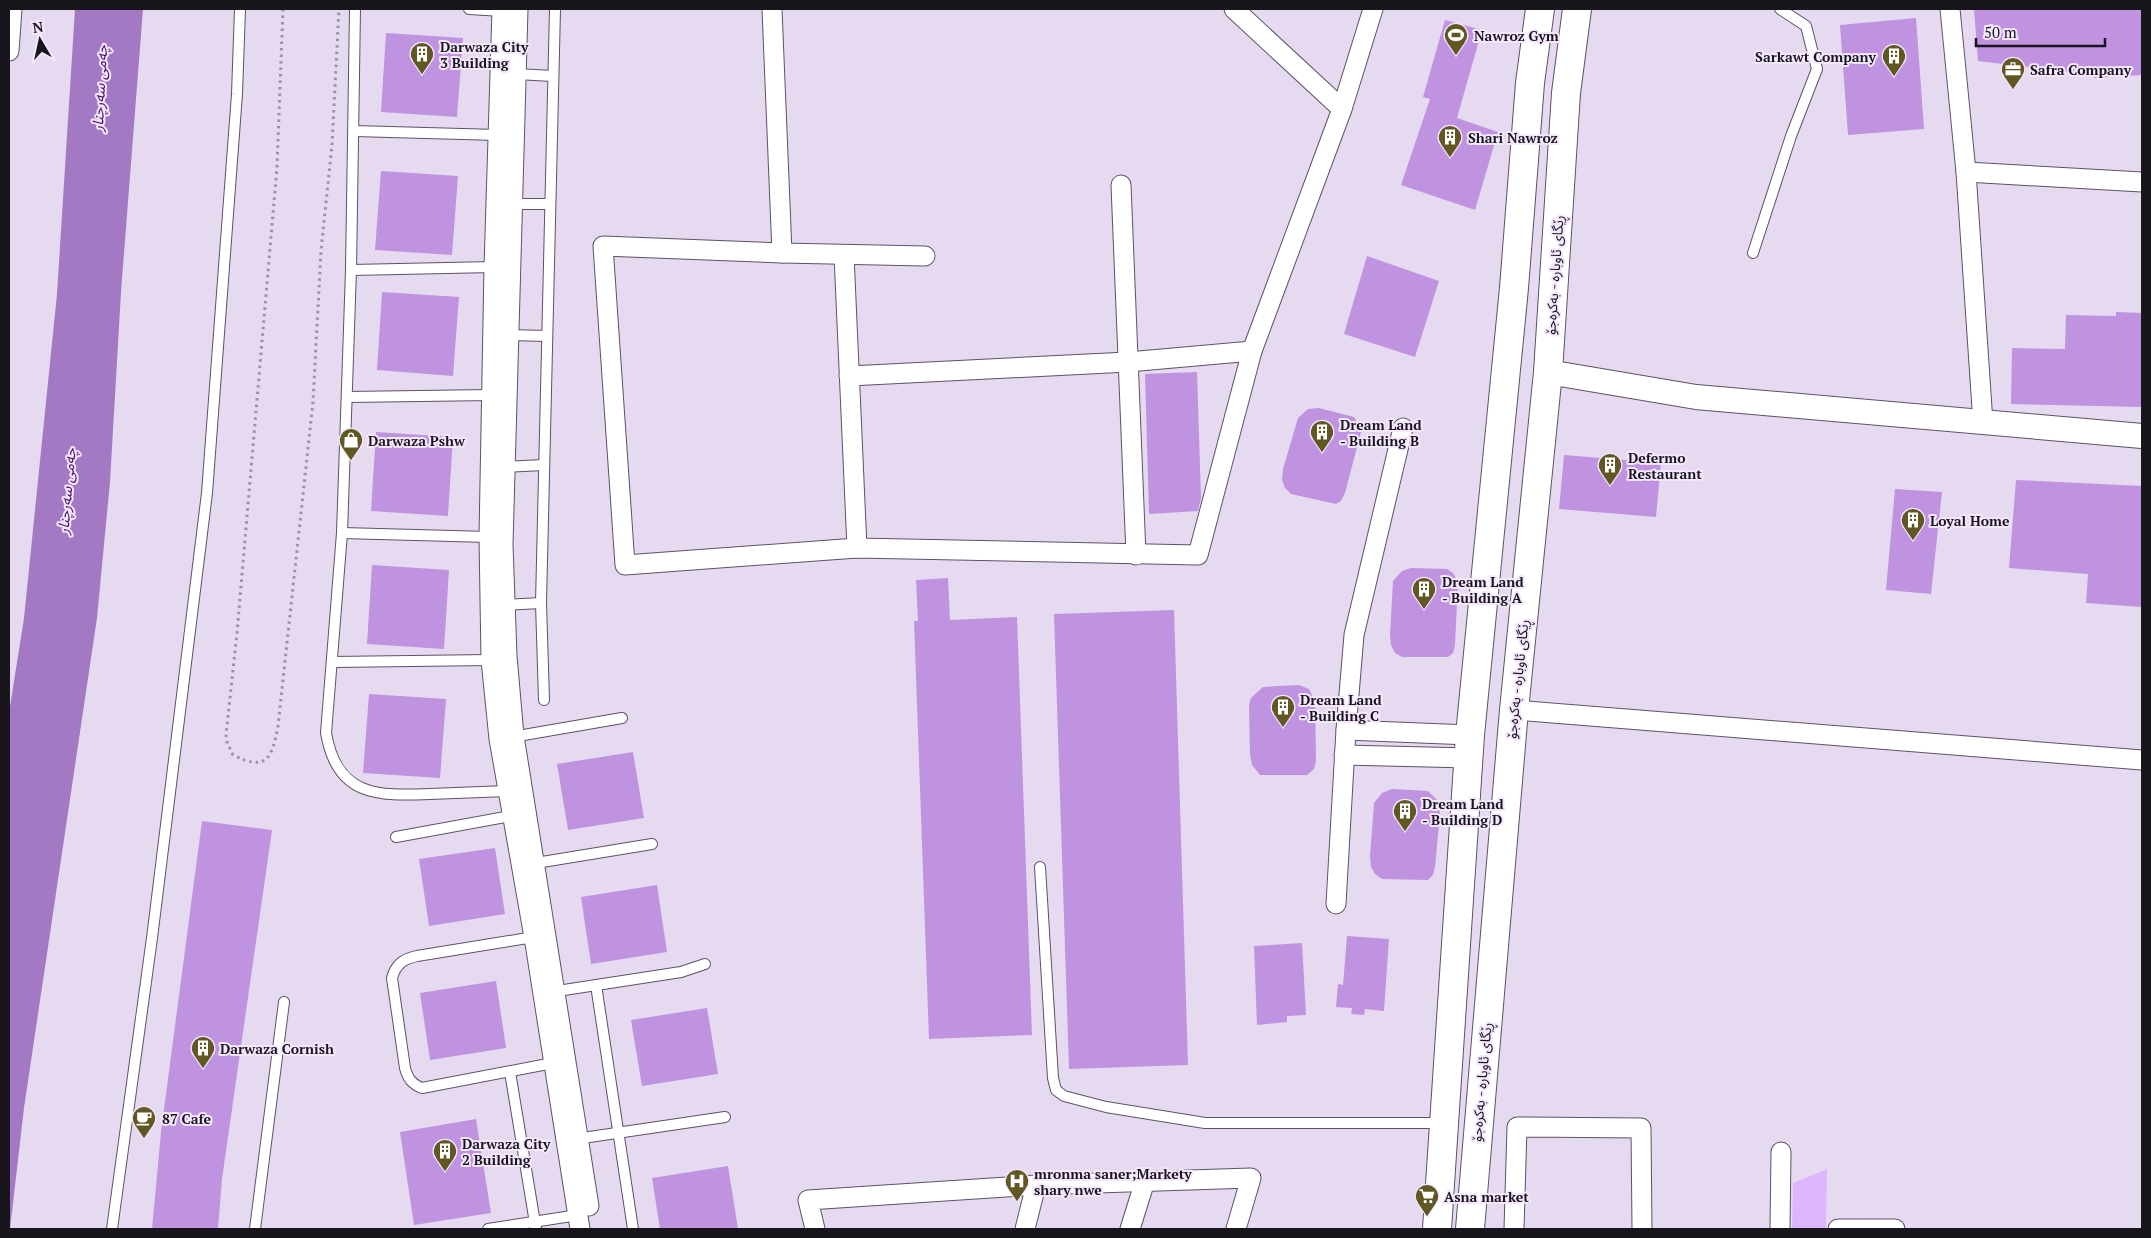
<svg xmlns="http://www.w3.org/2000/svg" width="2151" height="1238" font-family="'PT Serif','Noto Sans Arabic',serif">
<rect width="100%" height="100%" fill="#e6daf1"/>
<polygon fill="#deb6fd" points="1827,1169 1826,1229 1792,1229 1793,1183"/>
<polygon fill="#a479c4" points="75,9 143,9 121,292 110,482 97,618 24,1108 10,1229 9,1229 9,713 24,618 57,294"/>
<g fill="#bf93e0">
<polygon points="1974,9 2142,9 2142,75 2094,78 2094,75 1978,61"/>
<polygon points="1916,18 1924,129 1848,135 1840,25"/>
<polygon points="1445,20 1482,30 1457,118 1498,132 1475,210 1401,185 1430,99 1423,97"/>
<polygon points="386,33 463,38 457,117 381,112"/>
<polygon points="381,171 458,176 452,255 375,250"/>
<polygon points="1367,256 1439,281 1415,357 1344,334"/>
<polygon points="382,292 459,297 453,376 377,370"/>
<polygon points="2116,312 2142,313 2142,407 2011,404 2012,348 2065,349 2066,315 2116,316"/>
<polygon points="1197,372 1201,498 1198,511 1149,514 1145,374"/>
<polygon points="1319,408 1354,417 1358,423 1361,432 1345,493 1341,501 1336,504 1291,494 1285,488 1282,480 1283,469 1298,418 1308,409"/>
<polygon points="376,432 453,437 448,516 371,511"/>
<polygon points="1564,455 1661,463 1656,517 1559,509"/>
<polygon points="2016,480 2142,486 2142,607 2086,603 2088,574 2009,568"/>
<polygon points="1895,489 1942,492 1931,594 1886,590"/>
<polygon points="372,565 449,570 444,649 367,644"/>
<polygon points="1411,568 1447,569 1453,573 1458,582 1455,645 1453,653 1448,657 1402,657 1395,653 1391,645 1390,635 1393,581 1402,571"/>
<polygon points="948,578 950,620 1017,617 1032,1035 929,1039 914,621 918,621 916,580"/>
<polygon points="1174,610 1188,1065 1069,1069 1054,614"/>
<polygon points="1299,685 1309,689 1315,702 1316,761 1314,769 1307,775 1260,775 1252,765 1250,755 1249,705 1251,698 1263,687"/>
<polygon points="369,694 446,699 440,778 363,773"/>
<polygon points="633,752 644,818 568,830 557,764"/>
<polygon points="1392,789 1428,791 1437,800 1440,814 1435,867 1433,875 1428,880 1382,879 1375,874 1371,867 1370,856 1374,803 1382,793"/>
<polygon points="202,821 272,830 222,1179 218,1229 152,1229 161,1132"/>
<polygon points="495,848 505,914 429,926 419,859"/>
<polygon points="657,885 667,952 591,964 581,897"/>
<polygon points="1347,936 1389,939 1384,1011 1365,1009 1364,1015 1351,1014 1352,1008 1336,1007 1338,984 1343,985"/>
<polygon points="1302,943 1306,1015 1287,1016 1287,1022 1257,1025 1254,946"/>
<polygon points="496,981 506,1048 430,1060 420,993"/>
<polygon points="707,1008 718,1074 642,1086 631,1020"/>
<polygon points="476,1119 491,1213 414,1225 400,1132"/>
<polygon points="728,1166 738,1229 660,1229 652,1178"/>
</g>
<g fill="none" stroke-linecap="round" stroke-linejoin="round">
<g stroke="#5d5265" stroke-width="12">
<g id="service">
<path d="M355,9L351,270L342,533L326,733C337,797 378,796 430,794C456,793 482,792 507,791"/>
<polyline points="469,9 502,11"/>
<polyline points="516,74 553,76"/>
<polyline points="354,131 498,135"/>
<polyline points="511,204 550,204"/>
<polyline points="1753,253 1791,136 1817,69 1806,26 1780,9"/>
<polyline points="351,270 494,267"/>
<polyline points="508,335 547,336"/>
<polyline points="347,397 492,395"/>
<polyline points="505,467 544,465"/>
<polyline points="342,533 489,537"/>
<polyline points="505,605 541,603"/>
<polyline points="332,662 491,660"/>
<polyline points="544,700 541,603 555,9"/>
<polyline points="512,737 622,718"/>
<polyline points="396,837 511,816"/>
<polyline points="536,863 652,844"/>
<polyline points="1040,867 1053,1078 1056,1090 1064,1096 1106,1107 1205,1123 1443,1123"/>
<path d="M534,937L417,956C403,959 396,964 392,978L405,1068C408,1079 412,1084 422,1088L553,1063"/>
<polyline points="596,985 633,1229"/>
<polyline points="551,992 681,972 705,964"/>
<polyline points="510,1072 536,1229"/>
<polyline points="576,1139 725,1117"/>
<polyline points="112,1229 152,938 207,493 237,94 240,9"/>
<polyline points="255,1229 284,1002"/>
<polyline points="488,1229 578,1215"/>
</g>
</g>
<g stroke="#5d5265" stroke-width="21">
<g id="minor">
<polyline points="502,9 494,267 489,537 491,660 499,739 534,937 580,1229"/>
<polyline points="518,9 503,544 507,656 514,736 589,1206"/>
<polyline points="772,9 782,253 925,256"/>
<polyline points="1234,9 1342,109"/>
<polyline points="1950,9 1966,172 1983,423"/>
<polyline points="9,51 12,9"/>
<polyline points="1966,172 2142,182"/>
<polyline points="1121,185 1136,555"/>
<polyline points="782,253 603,246 625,565 857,548 1198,555 1252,351 1342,109 1373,9"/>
<polyline points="844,255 857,548"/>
<polyline points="849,376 1128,362 1252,351"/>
<polyline points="1514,710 2142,760"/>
<polyline points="1346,730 1470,735"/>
<polyline points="1344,755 1469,758"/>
<polyline points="1336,904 1346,730 1354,635 1403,428"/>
<polyline points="815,1229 808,1200 1036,1185 1251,1178 1236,1229"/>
<polyline points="1025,1229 1036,1185"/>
<polyline points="1130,1229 1145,1181"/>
<polyline points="1514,1229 1517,1127 1641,1128 1642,1229"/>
<polyline points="1780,1229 1781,1152"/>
<polyline points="1838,1229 1895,1229"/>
</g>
</g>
<g stroke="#5d5265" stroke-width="26">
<polyline id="tertiary" points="1548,372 1696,397 2142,436"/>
</g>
<g stroke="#5d5265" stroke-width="30">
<g id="secondary">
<polyline points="1437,1229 1470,735 1514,288 1530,83 1540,9"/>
<polyline points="1470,1229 1514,710 1548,372 1566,93 1577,9"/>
</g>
</g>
<path stroke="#9a91a2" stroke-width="3" stroke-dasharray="2.5 4" stroke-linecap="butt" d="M283,9L277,167L237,633L226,735L227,742L233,755C267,772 272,758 278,726L313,402L321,251L332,145L339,9"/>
<use href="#service" stroke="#fff" stroke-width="10"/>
<use href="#minor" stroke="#fff" stroke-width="19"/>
<use href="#tertiary" stroke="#fff" stroke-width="24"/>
<use href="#secondary" stroke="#fff" stroke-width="28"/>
</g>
<defs>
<g id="stadium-pin" transform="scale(1.25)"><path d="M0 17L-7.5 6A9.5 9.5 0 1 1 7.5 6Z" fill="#605723" stroke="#f4e7fe"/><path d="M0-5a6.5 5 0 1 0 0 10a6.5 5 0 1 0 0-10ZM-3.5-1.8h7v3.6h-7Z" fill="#fff"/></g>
<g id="building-pin" transform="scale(1.25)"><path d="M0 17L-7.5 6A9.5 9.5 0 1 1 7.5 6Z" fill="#605723" stroke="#f4e7fe"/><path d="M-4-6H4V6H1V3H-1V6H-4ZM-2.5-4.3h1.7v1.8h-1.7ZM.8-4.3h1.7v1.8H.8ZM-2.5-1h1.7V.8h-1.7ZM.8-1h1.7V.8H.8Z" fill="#fff"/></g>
<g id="office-pin" transform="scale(1.25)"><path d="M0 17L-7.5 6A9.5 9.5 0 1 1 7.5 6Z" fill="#605723" stroke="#f4e7fe"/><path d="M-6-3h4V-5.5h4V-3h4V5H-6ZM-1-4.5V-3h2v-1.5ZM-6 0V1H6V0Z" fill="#fff"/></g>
<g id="shop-pin" transform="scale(1.25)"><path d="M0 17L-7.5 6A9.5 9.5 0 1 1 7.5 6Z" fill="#605723" stroke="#f4e7fe"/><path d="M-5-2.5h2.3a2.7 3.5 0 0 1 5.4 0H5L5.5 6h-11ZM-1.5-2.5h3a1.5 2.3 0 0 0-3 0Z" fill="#fff"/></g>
<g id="cafe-pin" transform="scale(1.25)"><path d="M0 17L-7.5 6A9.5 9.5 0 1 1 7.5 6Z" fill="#605723" stroke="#f4e7fe"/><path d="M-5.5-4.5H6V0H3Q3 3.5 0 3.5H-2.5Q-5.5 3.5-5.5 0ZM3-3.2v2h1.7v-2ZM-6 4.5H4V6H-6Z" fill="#fff"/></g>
<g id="hospital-pin" transform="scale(1.25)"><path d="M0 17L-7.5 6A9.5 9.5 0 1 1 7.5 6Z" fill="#605723" stroke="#f4e7fe"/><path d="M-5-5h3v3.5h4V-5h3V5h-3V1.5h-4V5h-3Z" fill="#fff"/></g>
<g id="supermarket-pin" transform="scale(1.25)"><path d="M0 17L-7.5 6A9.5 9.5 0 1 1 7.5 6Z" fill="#605723" stroke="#f4e7fe"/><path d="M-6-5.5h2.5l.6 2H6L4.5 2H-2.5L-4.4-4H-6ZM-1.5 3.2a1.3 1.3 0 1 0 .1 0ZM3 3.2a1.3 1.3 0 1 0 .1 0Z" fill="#fff"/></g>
</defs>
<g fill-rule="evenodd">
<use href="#stadium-pin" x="1456" y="35"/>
<use href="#building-pin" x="422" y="54"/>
<use href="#building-pin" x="1894" y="56"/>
<use href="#office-pin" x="2013" y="69"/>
<use href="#building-pin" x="1450" y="137"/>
<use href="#building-pin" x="1322" y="432"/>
<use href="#shop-pin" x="351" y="440"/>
<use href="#building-pin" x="1610" y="465"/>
<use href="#building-pin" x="1913" y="520"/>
<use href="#building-pin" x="1424" y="589"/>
<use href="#building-pin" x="1283" y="707"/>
<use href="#building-pin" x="1405" y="811"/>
<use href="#building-pin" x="203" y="1048"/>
<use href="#cafe-pin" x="144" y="1118"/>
<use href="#building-pin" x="445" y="1151"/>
<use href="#hospital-pin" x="1017" y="1181"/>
<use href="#supermarket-pin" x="1427" y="1196"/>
</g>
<g text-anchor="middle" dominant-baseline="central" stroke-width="4" stroke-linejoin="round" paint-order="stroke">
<g font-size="14" font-weight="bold" fill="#19151d" stroke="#f4e7fe" text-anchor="start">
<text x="1474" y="35">Nawroz Gym</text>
<text x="440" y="46">Darwaza City<tspan x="440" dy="16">3 Building</tspan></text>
<text x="1876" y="56" text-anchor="end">Sarkawt Company</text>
<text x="2030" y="69">Safra Company</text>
<text x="1468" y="137">Shari Nawroz</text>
<text x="1340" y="424">Dream Land<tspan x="1340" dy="16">- Building B</tspan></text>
<text x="368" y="440">Darwaza Pshw</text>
<text x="1628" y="457">Defermo<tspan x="1628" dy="16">Restaurant</tspan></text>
<text x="1930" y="520">Loyal Home</text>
<text x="1442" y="581">Dream Land<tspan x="1442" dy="16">- Building A</tspan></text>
<text x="1300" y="699">Dream Land<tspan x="1300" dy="16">- Building C</tspan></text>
<text x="1422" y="803">Dream Land<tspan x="1422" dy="16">- Building D</tspan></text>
<text x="220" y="1048">Darwaza Cornish</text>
<text x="162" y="1118">87 Cafe</text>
<text x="462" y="1143">Darwaza City<tspan x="462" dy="16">2 Building</tspan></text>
<text x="1034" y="1173">mronma saner;Markety<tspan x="1034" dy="16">shary nwe</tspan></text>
<text x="1444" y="1196">Asna market</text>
</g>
<g font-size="14" fill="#19151d" stroke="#f4e7fe">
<text transform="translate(1554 275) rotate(-86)">ڕێگای ئاوبارە - بەکرەجۆ</text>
<text transform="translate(1517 679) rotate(-84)">ڕێگای ئاوبارە - بەکرەجۆ</text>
<text transform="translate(1481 1082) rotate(-85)">ڕێگای ئاوبارە - بەکرەجۆ</text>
</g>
<g font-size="15" font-style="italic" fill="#4c106c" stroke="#f4e7fe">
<text transform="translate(99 88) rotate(-87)">چەمی سەرچنار</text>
<text transform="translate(66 491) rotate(-85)">چەمی سەرچنار</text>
</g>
</g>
<rect width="2151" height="1238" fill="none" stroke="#19151d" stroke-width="20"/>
<g transform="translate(40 40) rotate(351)" stroke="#f4e7fe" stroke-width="4" paint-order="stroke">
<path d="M0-4L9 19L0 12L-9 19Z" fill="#19151d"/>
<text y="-8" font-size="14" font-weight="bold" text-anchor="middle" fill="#19151d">N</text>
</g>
<path d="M1976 38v8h129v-8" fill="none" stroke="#19151d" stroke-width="2.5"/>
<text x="1984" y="38" font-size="15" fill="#19151d" stroke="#f4e7fe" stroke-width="4" paint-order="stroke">50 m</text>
</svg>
